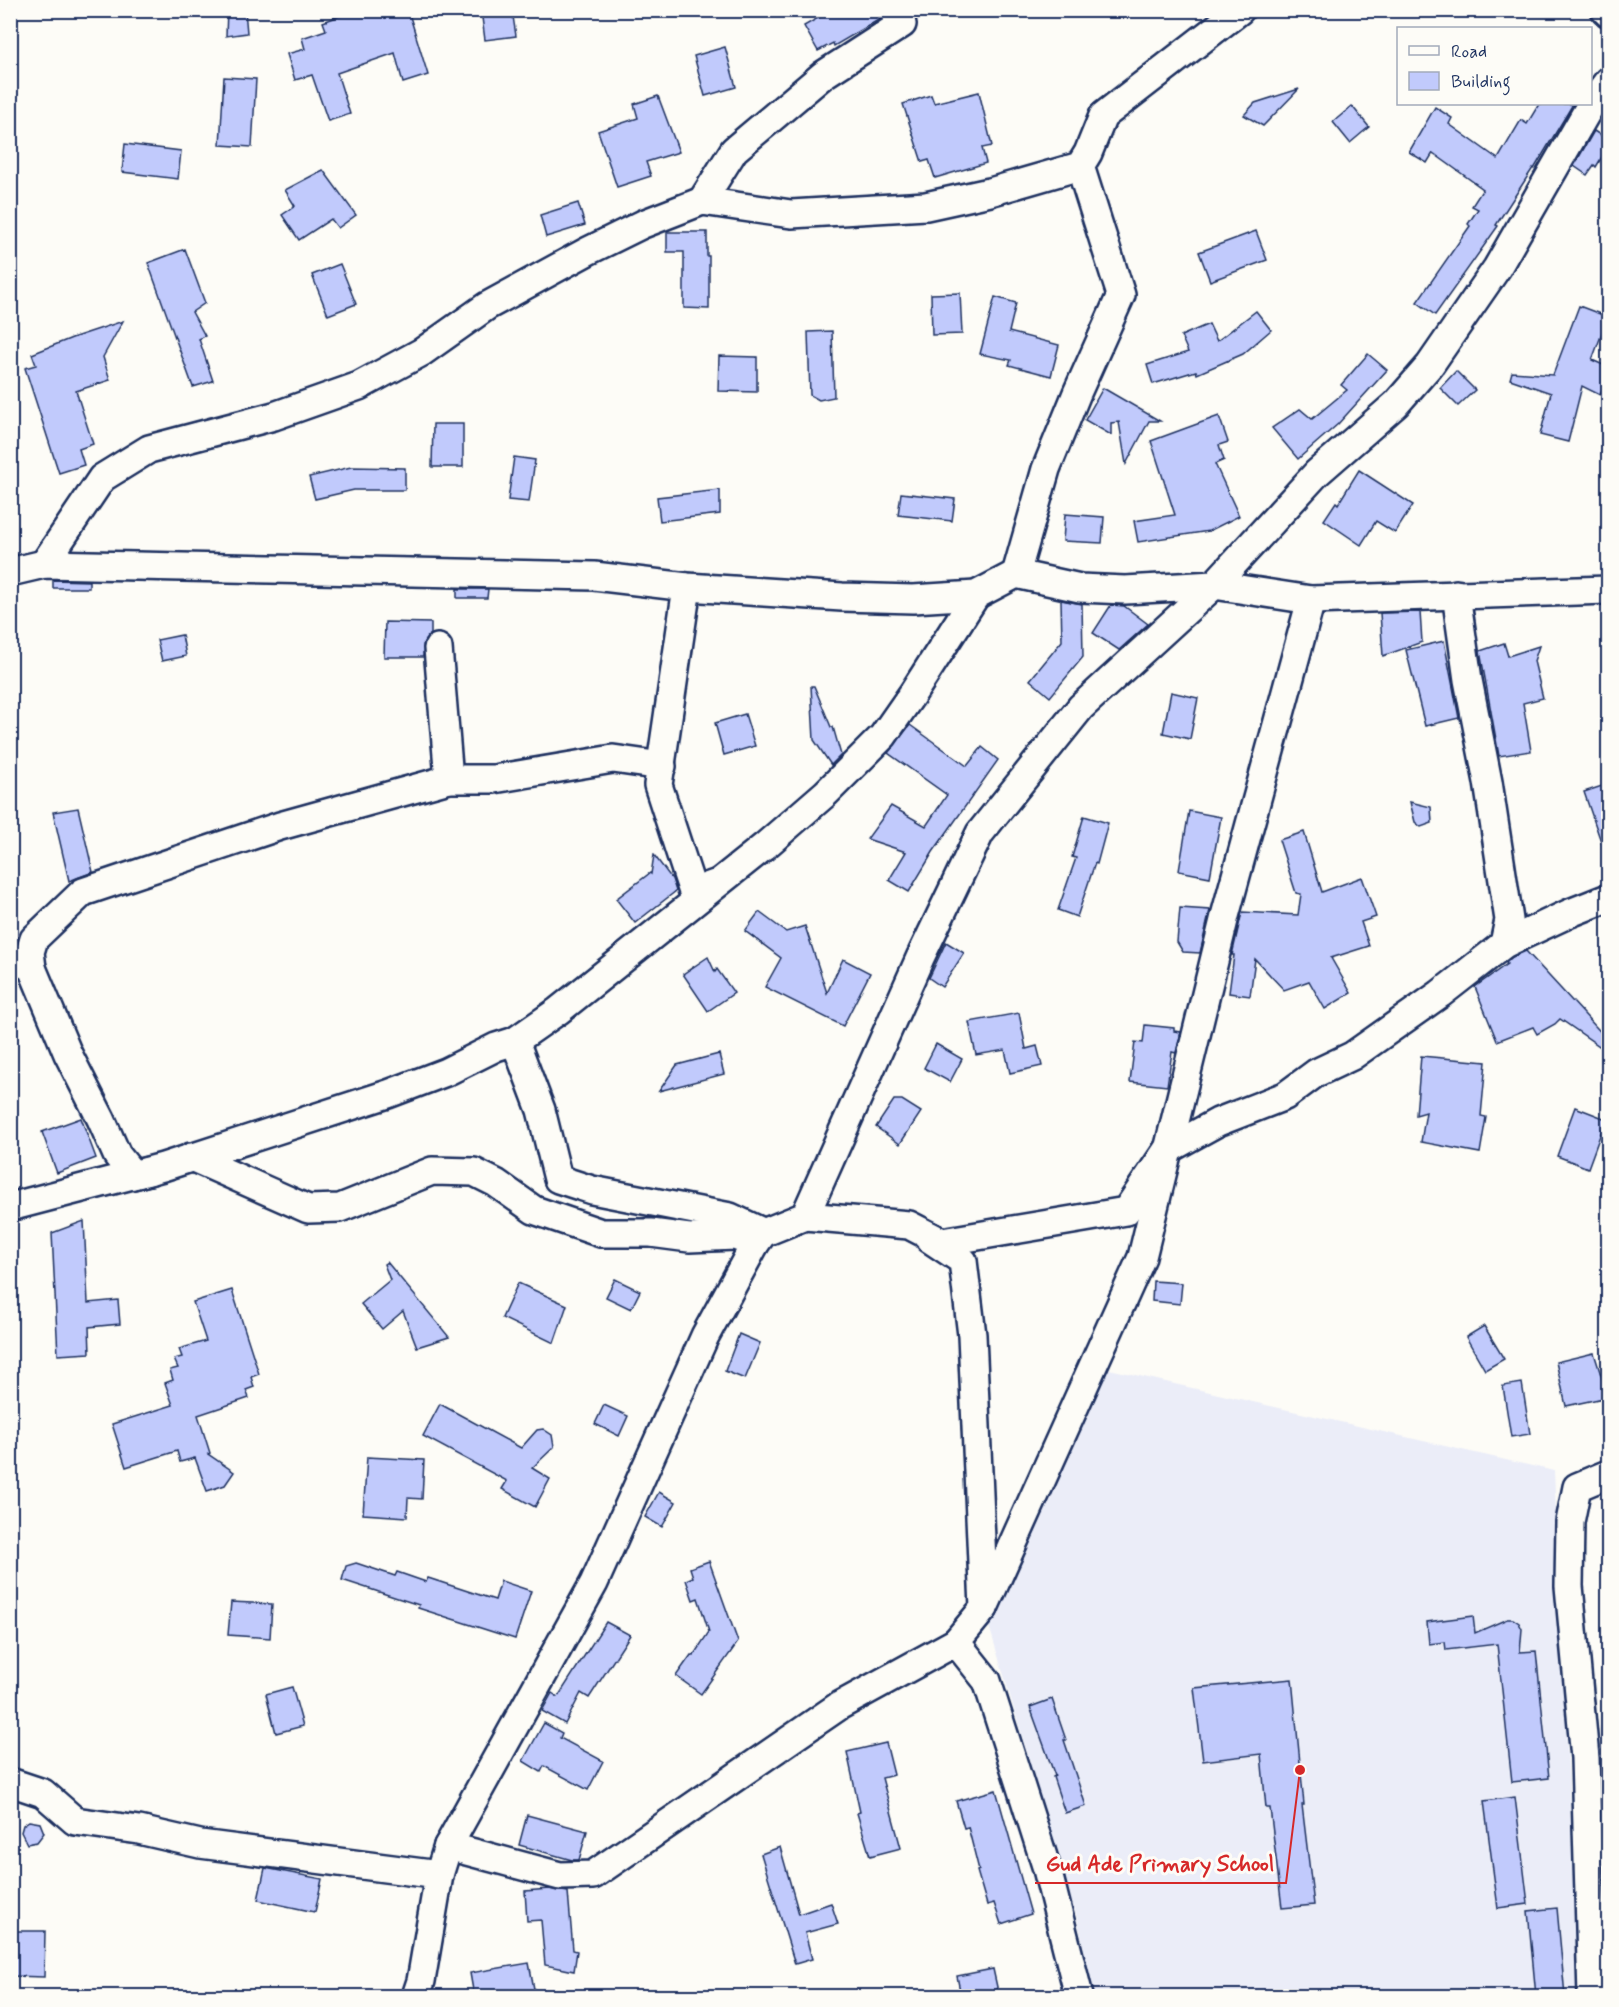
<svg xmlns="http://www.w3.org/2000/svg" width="1619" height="2007" font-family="Mynerve,sans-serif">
<rect width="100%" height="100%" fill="#fdfcf7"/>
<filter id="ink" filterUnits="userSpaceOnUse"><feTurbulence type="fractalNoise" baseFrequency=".0167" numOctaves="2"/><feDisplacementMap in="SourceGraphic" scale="12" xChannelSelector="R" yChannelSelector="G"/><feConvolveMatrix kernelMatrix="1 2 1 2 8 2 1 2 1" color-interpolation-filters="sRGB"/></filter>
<g filter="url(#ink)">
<polygon fill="#ebedf8" points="1105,1368 1554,1471 1579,1996 1095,1996 1076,1915 989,1626"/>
<g fill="#c1cafc" stroke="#1b2f5e" stroke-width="1.5">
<polygon points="227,10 245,10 247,33 226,36"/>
<polygon points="356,10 408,10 428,75 403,83 395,53 337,73 350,114 328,121 312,75 295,80 287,54 305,49 302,38 326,30 323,22"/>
<polygon points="481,10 512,10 516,36 485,40"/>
<polygon points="832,10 877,10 880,19 834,46 833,43 818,51 804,26"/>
<polygon points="725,47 736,87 705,96 694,56"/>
<polygon points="224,77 256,79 252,147 220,145"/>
<polygon points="1299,89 1263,126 1244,115 1255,103"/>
<polygon points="979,92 992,146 982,148 986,163 935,178 929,160 922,162 903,104 931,95 934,103"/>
<polygon points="658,96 679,152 646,162 651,176 617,187 598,131 638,118 634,104"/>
<polygon points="1539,104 1573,104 1534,169 1533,168 1496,225 1498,226 1435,315 1417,302 1470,226 1468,224 1478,209 1472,206 1483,189 1433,153 1427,163 1409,152 1435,107 1452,118 1449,124 1498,159 1521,120 1527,124"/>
<polygon points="1352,106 1369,127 1350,143 1333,122"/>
<polygon points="1594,131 1608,140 1608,147 1596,167 1594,165 1587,175 1574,166"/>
<polygon points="125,144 181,151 178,179 122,172"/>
<polygon points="323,170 356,215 338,228 331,219 299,240 282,215 295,206 285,190"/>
<polygon points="578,203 585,225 546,237 540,215"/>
<polygon points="1256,231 1267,260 1210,281 1199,252"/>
<polygon points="667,232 707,232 707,256 709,256 709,309 684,308 684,252 667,252"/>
<polygon points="185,249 205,303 192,312 205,336 199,339 213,381 193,387 148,263"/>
<polygon points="340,264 356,304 328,315 312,275"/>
<polygon points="960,293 962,334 932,335 931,294"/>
<polygon points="995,297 1016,303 1009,332 1059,345 1051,376 1009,365 1011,360 980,354"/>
<polygon points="1579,306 1608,317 1592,360 1608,367 1608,377 1600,395 1582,386 1568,442 1540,435 1551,393 1510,379 1512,372 1553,375"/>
<polygon points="1256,311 1271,330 1243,354 1197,374 1196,371 1153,384 1147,365 1188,352 1181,336 1209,324 1217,341"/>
<polygon points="123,321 103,357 110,380 76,391 93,444 79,449 84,465 59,473 25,368 36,365 32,354 72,338"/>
<polygon points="832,331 834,397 819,400 810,395 808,332"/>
<polygon points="1368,354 1387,370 1338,424 1298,459 1272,428 1300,409 1312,419 1347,390 1341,385"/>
<polygon points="719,356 757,357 757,392 718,391"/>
<polygon points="1456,371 1475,390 1458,406 1440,388"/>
<polygon points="1103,388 1160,421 1149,421 1126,464 1119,422 1111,423 1111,435 1085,420"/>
<polygon points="1219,416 1228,442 1219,445 1224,460 1215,464 1239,516 1209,531 1138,542 1134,521 1175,515 1151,441"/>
<polygon points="433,424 463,424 463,467 432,467"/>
<polygon points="514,457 535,460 529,502 508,500"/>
<polygon points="351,467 405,468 405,490 354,490 315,499 309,477"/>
<polygon points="1359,470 1413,505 1395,533 1376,521 1361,545 1324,520 1336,502 1338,504"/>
<polygon points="720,490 720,514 660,521 657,497"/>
<polygon points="901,493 955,499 952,521 898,515"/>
<polygon points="1065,514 1104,517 1102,543 1063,541"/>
<polygon points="53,580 89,581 89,588 53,588"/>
<polygon points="457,589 488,589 487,598 457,598"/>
<polygon points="1061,600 1082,604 1083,657 1050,697 1030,680 1062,641"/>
<polygon points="1111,605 1124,606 1148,624 1119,650 1093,633"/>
<polygon points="1420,612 1422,642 1383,656 1380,613"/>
<polygon points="385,622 431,623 431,634 424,642 423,657 384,657"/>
<polygon points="182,635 186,656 162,661 157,640"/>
<polygon points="1444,641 1459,718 1425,726 1406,650"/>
<polygon points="1504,643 1508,656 1539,646 1534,661 1543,698 1523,703 1531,751 1499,756 1480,651"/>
<polygon points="811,686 814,686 831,727 833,727 841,755 831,765 814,740"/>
<polygon points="1171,692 1198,698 1190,739 1163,733"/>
<polygon points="745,714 755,746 724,755 715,723"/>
<polygon points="910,725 967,766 982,747 998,760 933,852 909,892 889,880 906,852 867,839 891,806 926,826 947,795 888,753"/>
<polygon points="1608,784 1608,852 1605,853 1584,792"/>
<polygon points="1410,802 1431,807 1432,823 1421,827 1415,822"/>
<polygon points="78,808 93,872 69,881 53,812"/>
<polygon points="1189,811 1221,817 1210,877 1179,871"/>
<polygon points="1084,816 1108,823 1097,864 1095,863 1077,917 1058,910 1076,858 1072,857"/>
<polygon points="1304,832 1322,892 1362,877 1376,917 1361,922 1369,946 1331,958 1351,993 1325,1009 1309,981 1284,990 1255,959 1250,996 1229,993 1234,955 1232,955 1242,912 1298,915 1301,894 1296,893 1279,840"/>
<polygon points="654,855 672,879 676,891 635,923 616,899 650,873 651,874"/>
<polygon points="1180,908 1210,910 1200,953 1183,952 1177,942"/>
<polygon points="759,912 786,932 805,926 827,993 843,959 870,973 843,1026 765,987 781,958 745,931"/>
<polygon points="946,942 964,953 942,987 929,978"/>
<polygon points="1526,951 1608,1040 1608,1052 1560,1019 1555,1024 1537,1034 1533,1027 1497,1041 1475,987 1507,964 1506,963 1512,957"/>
<polygon points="708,957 715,972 717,969 734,993 708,1011 683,974"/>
<polygon points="1019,1013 1026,1049 1037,1046 1042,1066 1010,1073 1005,1050 976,1055 969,1022"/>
<polygon points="1145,1025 1174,1028 1174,1031 1181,1032 1176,1053 1172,1052 1167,1086 1130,1082 1135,1042 1143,1043"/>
<polygon points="936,1044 962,1059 950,1082 924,1068"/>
<polygon points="719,1054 724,1074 659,1091 677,1065"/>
<polygon points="1421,1056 1486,1062 1481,1116 1486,1117 1480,1153 1421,1142 1426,1112 1416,1115"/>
<polygon points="894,1100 902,1100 921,1112 900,1144 876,1127"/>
<polygon points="1575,1107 1606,1119 1588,1168 1557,1156"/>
<polygon points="81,1118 96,1158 57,1173 42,1132"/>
<polygon points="84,1221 88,1303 118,1300 120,1324 89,1327 90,1353 58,1355 52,1233"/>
<polygon points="387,1262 449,1337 417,1347 403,1311 382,1329 361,1304 390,1280 384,1264"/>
<polygon points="615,1279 640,1291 631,1309 606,1297"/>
<polygon points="1153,1281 1182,1283 1180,1304 1152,1301"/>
<polygon points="518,1283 567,1305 554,1343 502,1318"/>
<polygon points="232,1290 259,1374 251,1377 254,1387 246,1390 249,1398 198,1415 210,1453 208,1454 234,1472 225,1485 207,1491 195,1458 180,1462 177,1451 126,1467 112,1424 173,1405 165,1383 173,1380 170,1370 178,1368 174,1359 182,1357 179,1349 206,1341 193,1302"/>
<polygon points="1484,1326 1504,1359 1485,1370 1466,1337"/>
<polygon points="739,1334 760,1343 745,1379 725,1371"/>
<polygon points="1594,1353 1608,1397 1566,1406 1556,1362"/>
<polygon points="1522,1383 1530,1434 1511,1437 1503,1386"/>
<polygon points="440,1404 521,1448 537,1430 543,1429 552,1435 554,1447 532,1468 550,1479 535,1507 502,1489 507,1481 423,1436"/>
<polygon points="604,1405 628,1416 619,1436 595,1424"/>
<polygon points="367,1457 424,1460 422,1499 408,1498 407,1517 363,1514"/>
<polygon points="659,1492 676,1502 662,1527 645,1517"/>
<polygon points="709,1561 738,1642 701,1694 676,1676 691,1655 693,1656 709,1632 698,1598 693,1600 686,1580 693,1577 690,1568"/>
<polygon points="356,1563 395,1576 397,1572 426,1582 428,1578 495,1600 501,1581 531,1591 515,1639 418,1608 419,1605 342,1580 346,1566"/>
<polygon points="231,1602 272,1604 270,1638 228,1635"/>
<polygon points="1473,1616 1475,1633 1507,1619 1513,1619 1519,1623 1522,1629 1520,1652 1536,1651 1549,1778 1512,1782 1497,1644 1446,1650 1445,1642 1429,1644 1427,1622"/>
<polygon points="606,1622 630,1635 589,1698 581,1693 565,1724 542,1711 552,1693 558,1697"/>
<polygon points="1292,1679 1304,1805 1302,1805 1314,1905 1282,1908 1270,1808 1266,1808 1261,1754 1203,1761 1194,1688"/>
<polygon points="292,1687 303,1726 276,1733 266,1694"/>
<polygon points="1052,1699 1066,1740 1064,1740 1086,1806 1065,1813 1053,1777 1055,1776 1030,1707"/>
<polygon points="544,1723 562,1733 560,1738 603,1761 588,1790 544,1766 541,1772 523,1761"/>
<polygon points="886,1743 894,1775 882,1778 901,1848 870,1856 857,1813 860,1812 847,1752"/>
<polygon points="996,1790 1031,1914 1001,1924 994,1903 987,1905 977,1871 979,1870 968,1827 964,1828 956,1801"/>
<polygon points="1515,1797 1528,1904 1498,1908 1484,1801"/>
<polygon points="527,1815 587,1831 579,1860 572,1860 519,1845"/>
<polygon points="29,1821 40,1823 44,1833 37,1842 27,1844 21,1832 23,1825"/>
<polygon points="780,1847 799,1914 831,1903 838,1924 805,1933 812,1959 795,1964 761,1854"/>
<polygon points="265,1868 322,1879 315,1912 258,1900"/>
<polygon points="549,1889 568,1892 573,1950 577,1951 574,1971 545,1965 541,1920 527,1921 525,1891"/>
<polygon points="1557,1908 1565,1996 1536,1996 1528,1911"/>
<polygon points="13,1931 45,1931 44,1977 12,1976"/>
<polygon points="529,1963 535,1994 524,1996 474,1996 470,1973"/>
<polygon points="993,1969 999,1996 961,1996 957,1976"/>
</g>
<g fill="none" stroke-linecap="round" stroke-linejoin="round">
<g stroke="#1b2f5e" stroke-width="32">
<g id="minor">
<polyline points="1605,10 1608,13"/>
<polyline points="702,201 734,150 823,75 902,24 893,10"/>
<polyline points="44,564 102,478 149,449 274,416 359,386 422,352 487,306 588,251 643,224 702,201 791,214 926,206 990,192 1080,166 1088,153 1103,116 1240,10"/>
<polyline points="10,572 44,564 594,576 687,587 842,597 913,599 976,595 1016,574 1080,588 1125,590 1214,585 1311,600 1608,590"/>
<polyline points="1016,574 1046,469 1077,393 1121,295 1080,166"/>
<polyline points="687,587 658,785 693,892 715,884"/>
<polyline points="1456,594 1468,680 1488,782 1509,920 1504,944"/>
<polyline points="438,648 449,779"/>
<polyline points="10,956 32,968 68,1054 101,1119 117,1155 133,1175 149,1171"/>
<polyline points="32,968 30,952 34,939 83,892 280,826 449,779 494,779 613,759 662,766"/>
<polyline points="515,1041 541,1110 558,1179 592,1190 730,1217 762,1232"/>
<polyline points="191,1157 308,1209 340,1208 432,1171 474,1172 496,1183 534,1210 601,1233 651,1233 689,1238 735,1236 755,1244"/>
<polyline points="10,1207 163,1167 388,1094 446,1072 496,1047 515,1041 558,1011 766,845 826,793 883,736 913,693 976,595"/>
<polyline points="805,1216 909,1225 942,1242 1126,1211 1167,1150 1218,1122 1285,1096 1316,1073 1352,1056 1440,994 1504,944 1570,913 1608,898"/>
<polyline points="930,1239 963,1261 972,1335 984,1608 956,1642 987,1681 1047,1869 1079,1996"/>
<polyline points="984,1608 1142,1257 1225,916 1311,600"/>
<polyline points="10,1782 43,1793 75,1821 139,1830 200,1844 439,1875"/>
<polyline points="448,1846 560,1876 593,1875 839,1706 956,1642"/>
<polyline points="416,1996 421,1981 439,1875 448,1846 594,1583 705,1336 755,1244 763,1233 805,1216 920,958 980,833 1081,707 1214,585 1317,473 1396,404 1430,365 1497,268 1593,101 1608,81"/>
<polyline points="1592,1996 1585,1758 1569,1586 1570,1522 1577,1487 1608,1474"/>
</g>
</g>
<use href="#minor" stroke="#fdfcf7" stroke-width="27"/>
</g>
</g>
<path fill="none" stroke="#d62828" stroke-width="2" d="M1300 1770L1286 1883H1035"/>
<circle fill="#d62828" stroke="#fdfcf7" stroke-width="2" cx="1300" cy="1770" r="6"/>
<g font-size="22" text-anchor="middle" font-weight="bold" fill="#d62828" stroke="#fdfcf7" stroke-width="6" stroke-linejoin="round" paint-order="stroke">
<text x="1160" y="1871">Gud Ade Primary School</text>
</g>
<rect width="1619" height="2007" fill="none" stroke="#fdfcf7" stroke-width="36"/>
<rect x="18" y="18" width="1583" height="1971" fill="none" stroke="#1b2f5e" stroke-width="2" filter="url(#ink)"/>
<rect x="1397" y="27" width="195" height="78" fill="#fdfcf7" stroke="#a3aaba" stroke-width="1.5"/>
<rect x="1409" y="46" width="30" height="9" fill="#fdfcf7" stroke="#a3aaba" stroke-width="1.5"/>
<text x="1451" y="57" font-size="18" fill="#1b2f5e">Road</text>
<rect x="1409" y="72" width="30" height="18" fill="#c1cafc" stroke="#a3aaba" stroke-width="1.5"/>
<text x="1451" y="87" font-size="18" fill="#1b2f5e">Building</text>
</svg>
